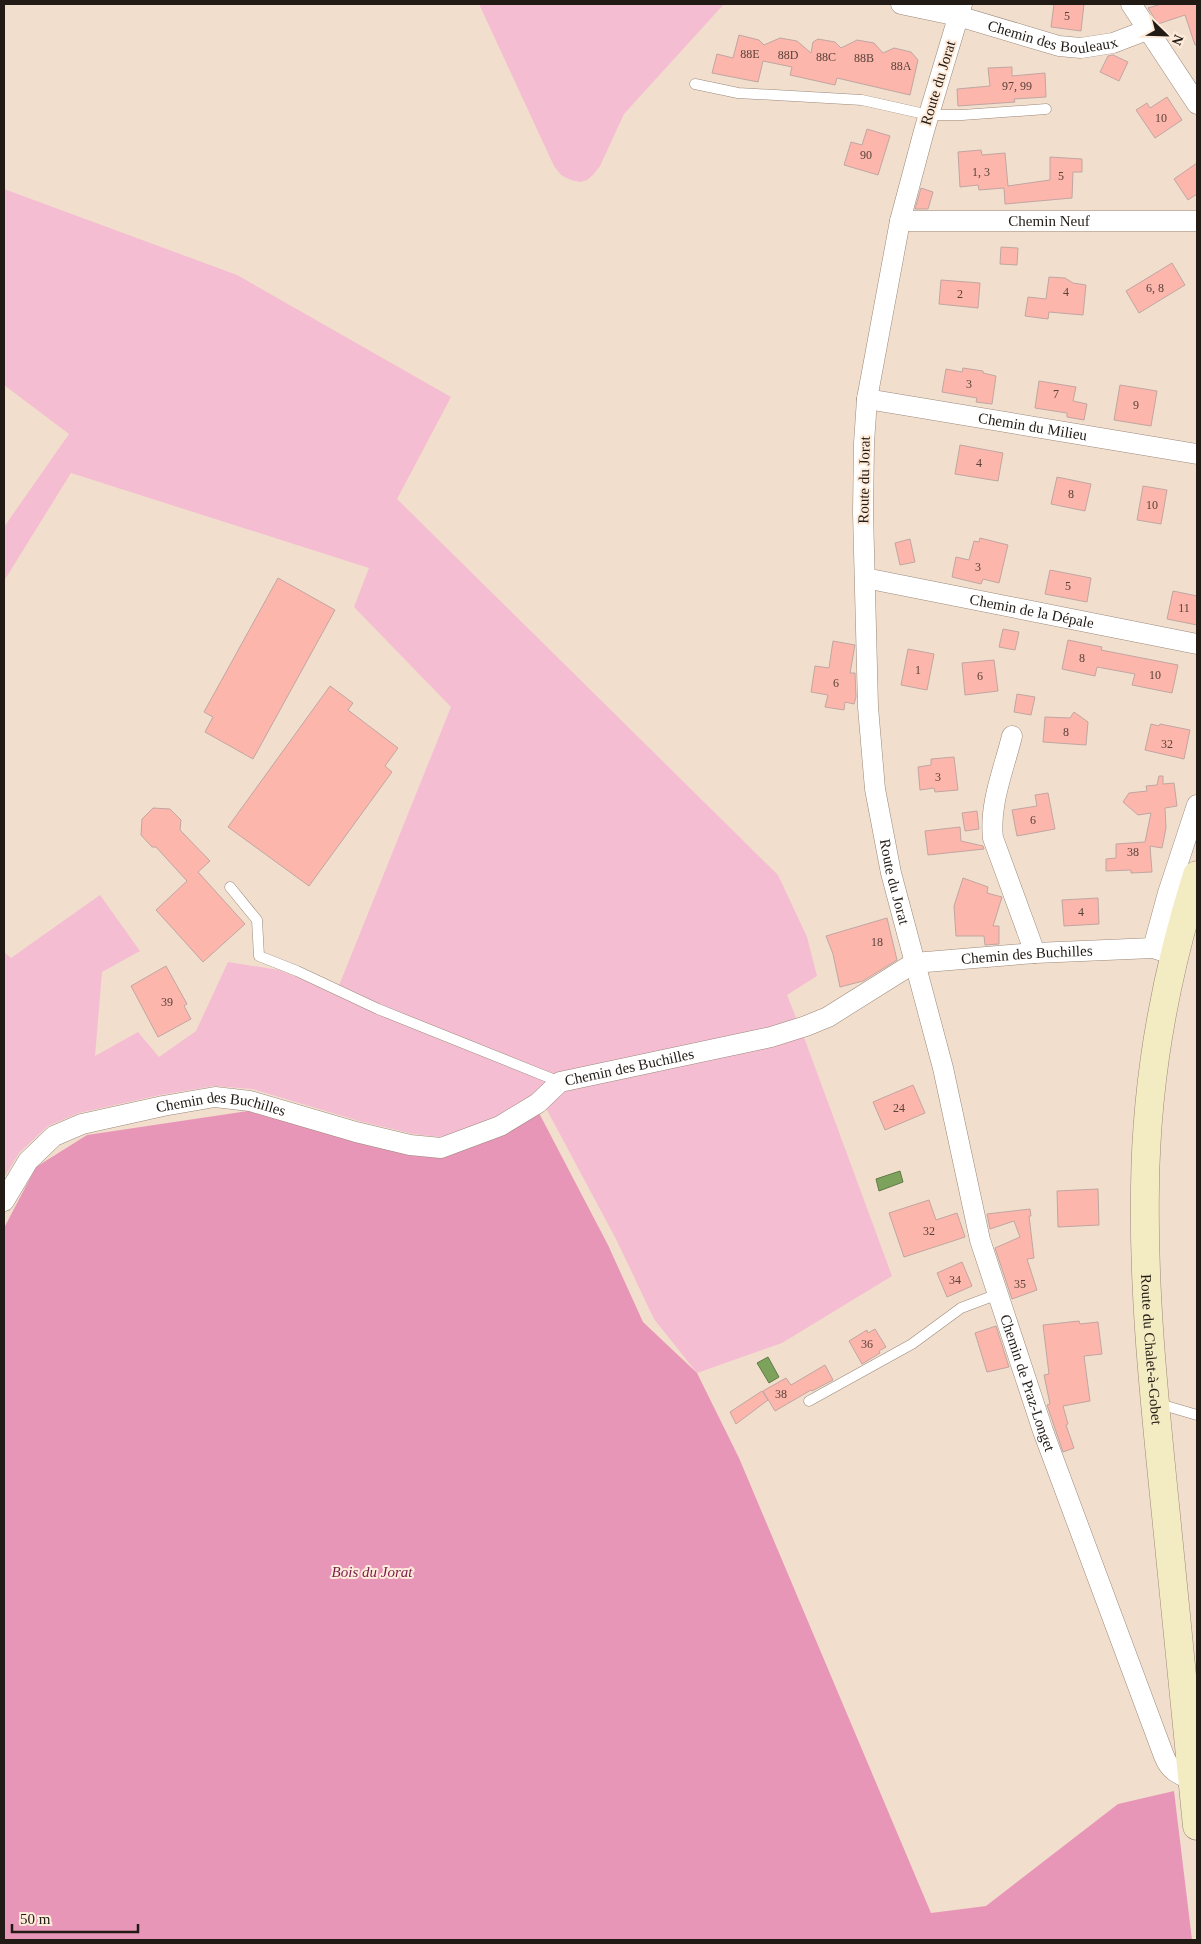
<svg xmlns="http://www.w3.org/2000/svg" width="1201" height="1944" font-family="Georgia,serif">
<rect width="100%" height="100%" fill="#f2decd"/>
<g fill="#f4bdd2">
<polygon points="479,4 724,4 624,114 600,166 593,175 587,180 580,182 571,180 561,175 554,166"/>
<polygon points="4,189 237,275 451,397 397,499 778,875 807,937 817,976 787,995 805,1040 892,1276 782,1343 697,1373 654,1319 616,1239 540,1097 495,1119 459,1133 439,1137 413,1134 359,1121 252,1089 214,1086 160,1095 79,1113 48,1126 19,1153 4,1178 4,952 11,958 100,895 140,951 102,972 95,1056 138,1032 159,1057 196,1031 228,962 279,970 336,993 451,707 354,607 369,568 71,473 4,581 4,527 69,434 4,385"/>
</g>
<polygon fill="#e896b7" points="248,1111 351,1140 444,1156 539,1113 608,1245 643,1322 697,1373 739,1458 931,1913 986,1906 1118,1804 1174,1791 1192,1940 4,1940 4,1228 36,1167 87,1135"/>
<g fill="#7ca25c" stroke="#617a47">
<polygon points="900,1171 903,1182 879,1191 876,1179"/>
<polygon points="768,1357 779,1377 769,1383 757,1363"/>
</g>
<g fill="#fdb6ab" stroke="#c0a6a2">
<polygon points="1054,4 1084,4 1081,31 1051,27"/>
<polygon points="1161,4 1197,4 1197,45 1195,45 1185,15 1158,24 1148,8"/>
<polygon points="739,35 759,40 764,45 780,38 797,41 811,53 813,42 818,39 835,42 841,48 857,40 874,43 883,53 894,48 911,52 918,60 910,95 837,78 835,85 790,75 792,67 763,61 758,82 712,73 717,54 733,58"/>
<polygon points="1113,55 1128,62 1119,81 1100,72 1108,56"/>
<polygon points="1012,67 1012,76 1045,73 1046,97 1014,99 1015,102 958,106 957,89 990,86 988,68"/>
<polygon points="1167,97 1182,120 1155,138 1136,110 1147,103 1150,108"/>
<polygon points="867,129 890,136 878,175 844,165 851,142 862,145"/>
<polygon points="981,150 982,155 1005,153 1008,186 1050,180 1050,157 1082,159 1082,172 1073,172 1072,198 1005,204 1004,188 979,190 978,185 960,187 958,152"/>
<polygon points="1197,163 1197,194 1188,200 1174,179"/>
<polygon points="921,188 933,192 928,209 915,209"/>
<polygon points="1001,247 1018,248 1017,265 1000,264"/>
<polygon points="1172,263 1185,285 1139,313 1126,291"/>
<polygon points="1049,277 1065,278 1073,283 1086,285 1083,315 1049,312 1048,319 1025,316 1028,297 1046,299"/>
<polygon points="941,280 980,283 978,308 939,304"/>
<polygon points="963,368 983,371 983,373 996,376 992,404 976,402 977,398 942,392 946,369 962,372"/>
<polygon points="1039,381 1076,387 1073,401 1087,404 1084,420 1067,417 1067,413 1035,408"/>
<polygon points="1120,385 1157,391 1151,426 1114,420"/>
<polygon points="960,445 1003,453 998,481 955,474"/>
<polygon points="1057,477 1091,484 1085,511 1051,504"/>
<polygon points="1143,486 1167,490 1161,524 1137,520"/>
<polygon points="980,538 1008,545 999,583 983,579 981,584 952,577 956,557 969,560 974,541 979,542"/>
<polygon points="910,539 915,562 900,565 895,543"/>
<polygon points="1050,570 1091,578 1087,602 1045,594"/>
<polygon points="278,578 335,610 253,759 205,732 213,717 204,712"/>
<polygon points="1173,591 1197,596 1197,625 1167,619"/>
<polygon points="1003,629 1019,632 1015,650 999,647"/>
<polygon points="1068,640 1102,647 1101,650 1178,665 1172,693 1132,685 1135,674 1097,667 1095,676 1062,669"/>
<polygon points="833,641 855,645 850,673 855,673 856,697 854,704 845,702 844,710 825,707 828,695 811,692 815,666 829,668"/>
<polygon points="908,649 934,654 927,690 901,685"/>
<polygon points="994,660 998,691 965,695 962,663"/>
<polygon points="330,686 353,703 348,710 398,748 385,766 392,772 309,886 228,827"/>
<polygon points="1017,694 1035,697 1031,715 1014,712"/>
<polygon points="1074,712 1088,722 1086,745 1043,742 1045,717 1070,718"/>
<polygon points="1151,724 1159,726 1160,724 1190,730 1184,759 1145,750"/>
<polygon points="954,757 958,790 935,792 934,788 920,790 918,767 931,765 931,759"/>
<polygon points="1159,776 1163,776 1163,784 1174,783 1177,806 1165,808 1166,828 1162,848 1150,846 1152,872 1131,873 1131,870 1106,871 1106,859 1116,858 1116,844 1145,842 1151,813 1138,815 1123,802 1129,793 1147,791 1146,786 1157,785"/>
<polygon points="1048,793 1055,829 1017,836 1012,810 1037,806 1035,795"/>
<polygon points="153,808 170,809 181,820 180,830 210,861 198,872 245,924 203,962 156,910 187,881 156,847 152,847 141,835 142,819"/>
<polygon points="977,811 979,829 965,831 962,813"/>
<polygon points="960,827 961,841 983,846 984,849 928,855 925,831"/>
<polygon points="963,878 988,887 987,893 1002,897 993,926 999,926 999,944 985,945 984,936 956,936 954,906"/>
<polygon points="1098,898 1099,924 1064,926 1062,900"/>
<polygon points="887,918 897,960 863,981 840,987 833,954 826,936"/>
<polygon points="166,966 187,1004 184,1006 191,1019 158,1037 131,986"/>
<polygon points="913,1085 925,1113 885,1130 873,1102"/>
<polygon points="1098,1189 1099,1225 1058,1227 1057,1191"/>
<polygon points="929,1200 936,1220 957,1213 965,1237 904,1257 889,1213"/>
<polygon points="1030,1209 1031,1216 1029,1216 1034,1258 1027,1259 1037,1290 1012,1299 995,1248 1020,1237 1014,1221 990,1229 987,1214"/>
<polygon points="962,1262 972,1286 947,1297 937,1273"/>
<polygon points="1079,1321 1080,1324 1098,1322 1102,1354 1084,1356 1090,1401 1063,1406 1068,1424 1066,1425 1074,1448 1063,1452 1047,1405 1050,1404 1044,1375 1049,1374 1043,1325"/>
<polygon points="996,1326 1009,1367 987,1372 975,1333"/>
<polygon points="875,1329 886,1347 879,1351 880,1353 862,1364 849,1341 867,1330 868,1333"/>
<polygon points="825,1365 833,1380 812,1391 811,1390 775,1411 763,1391 786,1378 791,1385"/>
<polygon points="762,1391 768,1400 736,1424 730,1412"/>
</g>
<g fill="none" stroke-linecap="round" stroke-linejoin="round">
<g stroke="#9b897a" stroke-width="11">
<g id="service">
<polyline points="695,84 738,93 862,100 929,115 962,115 1046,109"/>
<polyline points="230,887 257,920 259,956 297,971 378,1009 560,1082"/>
<polyline points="809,1401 912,1344 961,1308 998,1294"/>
<polyline points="1156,1403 1197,1415"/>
</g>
</g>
<g stroke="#9b897a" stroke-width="21">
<g id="minor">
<path id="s1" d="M901,4L958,16L1059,46L1081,48L1113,43L1147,30"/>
<path id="s2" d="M962,4L924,131L900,221L867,399L864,443L863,512L868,707L875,789L891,873L943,1068L980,1240L1043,1431L1164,1756C1170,1771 1178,1774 1192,1780"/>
<polyline points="1131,4 1197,104"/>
<path id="s3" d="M900,221H1197"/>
<path id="s4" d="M867,399L1197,454"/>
<path id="s5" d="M865,578L1197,644"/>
<path d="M1012,736C1004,769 989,804 993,838L1035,953"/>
<polyline points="1153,948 1168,893 1197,805"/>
<path id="s6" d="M4,1201L28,1161L54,1136L82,1124L163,1106L215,1097L250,1101L356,1132L410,1145L441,1148L500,1126L538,1103L560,1082L771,1037L806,1026L828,1017L914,963L1035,953L1153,948L1175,955"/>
</g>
</g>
<g stroke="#9b897a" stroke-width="29">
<g id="secondary">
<path id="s7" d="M1197,875C1165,976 1146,1082 1145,1188C1143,1297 1155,1406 1166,1515C1177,1619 1186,1723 1197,1826"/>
</g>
</g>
<use href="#service" stroke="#fff" stroke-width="10"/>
<use href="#minor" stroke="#fff" stroke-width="20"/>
<use href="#secondary" stroke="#f3ebc1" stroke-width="28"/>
</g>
<g text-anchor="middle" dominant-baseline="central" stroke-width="4" stroke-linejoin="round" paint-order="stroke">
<g font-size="12" fill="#59423a">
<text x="1067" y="16">5</text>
<text x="750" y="54">88E</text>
<text x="788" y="55">88D</text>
<text x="826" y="57">88C</text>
<text x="864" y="58">88B</text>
<text x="901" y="66">88A</text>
<text x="1017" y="86">97, 99</text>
<text x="1161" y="118">10</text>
<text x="866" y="155">90</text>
<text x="981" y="172">1, 3</text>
<text x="1061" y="176">5</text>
<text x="1155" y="288">6, 8</text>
<text x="1066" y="292">4</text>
<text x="960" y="294">2</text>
<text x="969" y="384">3</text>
<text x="1056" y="394">7</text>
<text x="1136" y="405">9</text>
<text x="979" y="463">4</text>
<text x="1071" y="494">8</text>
<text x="1152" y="505">10</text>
<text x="978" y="567">3</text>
<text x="1068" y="586">5</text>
<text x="1184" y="608">11</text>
<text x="1082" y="658">8</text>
<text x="918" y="670">1</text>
<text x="1155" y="675">10</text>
<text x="980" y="676">6</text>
<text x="836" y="683">6</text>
<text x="1066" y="732">8</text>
<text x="1167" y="744">32</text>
<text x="938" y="777">3</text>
<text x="1033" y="820">6</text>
<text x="1133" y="852">38</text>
<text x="1081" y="912">4</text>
<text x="877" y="942">18</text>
<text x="167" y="1002">39</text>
<text x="899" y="1108">24</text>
<text x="929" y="1231">32</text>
<text x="955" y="1280">34</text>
<text x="1020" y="1284">35</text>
<text x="867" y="1344">36</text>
<text x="781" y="1394">38</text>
</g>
<g font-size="15" fill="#221b15" stroke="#ffebda">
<text stroke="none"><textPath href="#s1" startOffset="156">Chemin des Bouleaux</textPath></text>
<text transform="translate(938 83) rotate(-73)">Route du Jorat</text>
<text stroke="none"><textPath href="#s3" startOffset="149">Chemin Neuf</textPath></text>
<text stroke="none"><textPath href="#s4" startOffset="168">Chemin du Milieu</textPath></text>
<text transform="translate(864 480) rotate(-89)">Route du Jorat</text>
<text stroke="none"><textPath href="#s5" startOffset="170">Chemin de la Dépale</textPath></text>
<text stroke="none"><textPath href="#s2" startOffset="892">Route du Jorat</textPath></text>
<text stroke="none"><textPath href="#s6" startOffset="1110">Chemin des Buchilles</textPath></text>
<text stroke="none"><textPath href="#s6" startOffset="690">Chemin des Buchilles</textPath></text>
<text stroke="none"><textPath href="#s6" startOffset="255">Chemin des Buchilles</textPath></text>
<text stroke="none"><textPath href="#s7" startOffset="480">Route du Chalet-à-Gobet</textPath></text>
<text stroke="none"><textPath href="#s2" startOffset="1411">Chemin de Praz-Longet</textPath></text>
</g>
<g font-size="15" font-style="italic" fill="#781a4b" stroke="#ffebda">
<text x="372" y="1572">Bois du Jorat</text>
</g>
</g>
<rect width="1201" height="1944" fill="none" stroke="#221b15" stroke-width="10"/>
<g transform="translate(1166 35) rotate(113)" stroke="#ffebda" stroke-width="4" paint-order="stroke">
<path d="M0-4L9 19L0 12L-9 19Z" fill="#221b15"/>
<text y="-8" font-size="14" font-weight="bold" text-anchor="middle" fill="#221b15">N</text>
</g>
<path d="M12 1924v8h126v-8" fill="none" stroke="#221b15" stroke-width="2.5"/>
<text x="20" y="1924" font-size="15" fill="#221b15" stroke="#ffebda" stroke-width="4" paint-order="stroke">50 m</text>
</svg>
